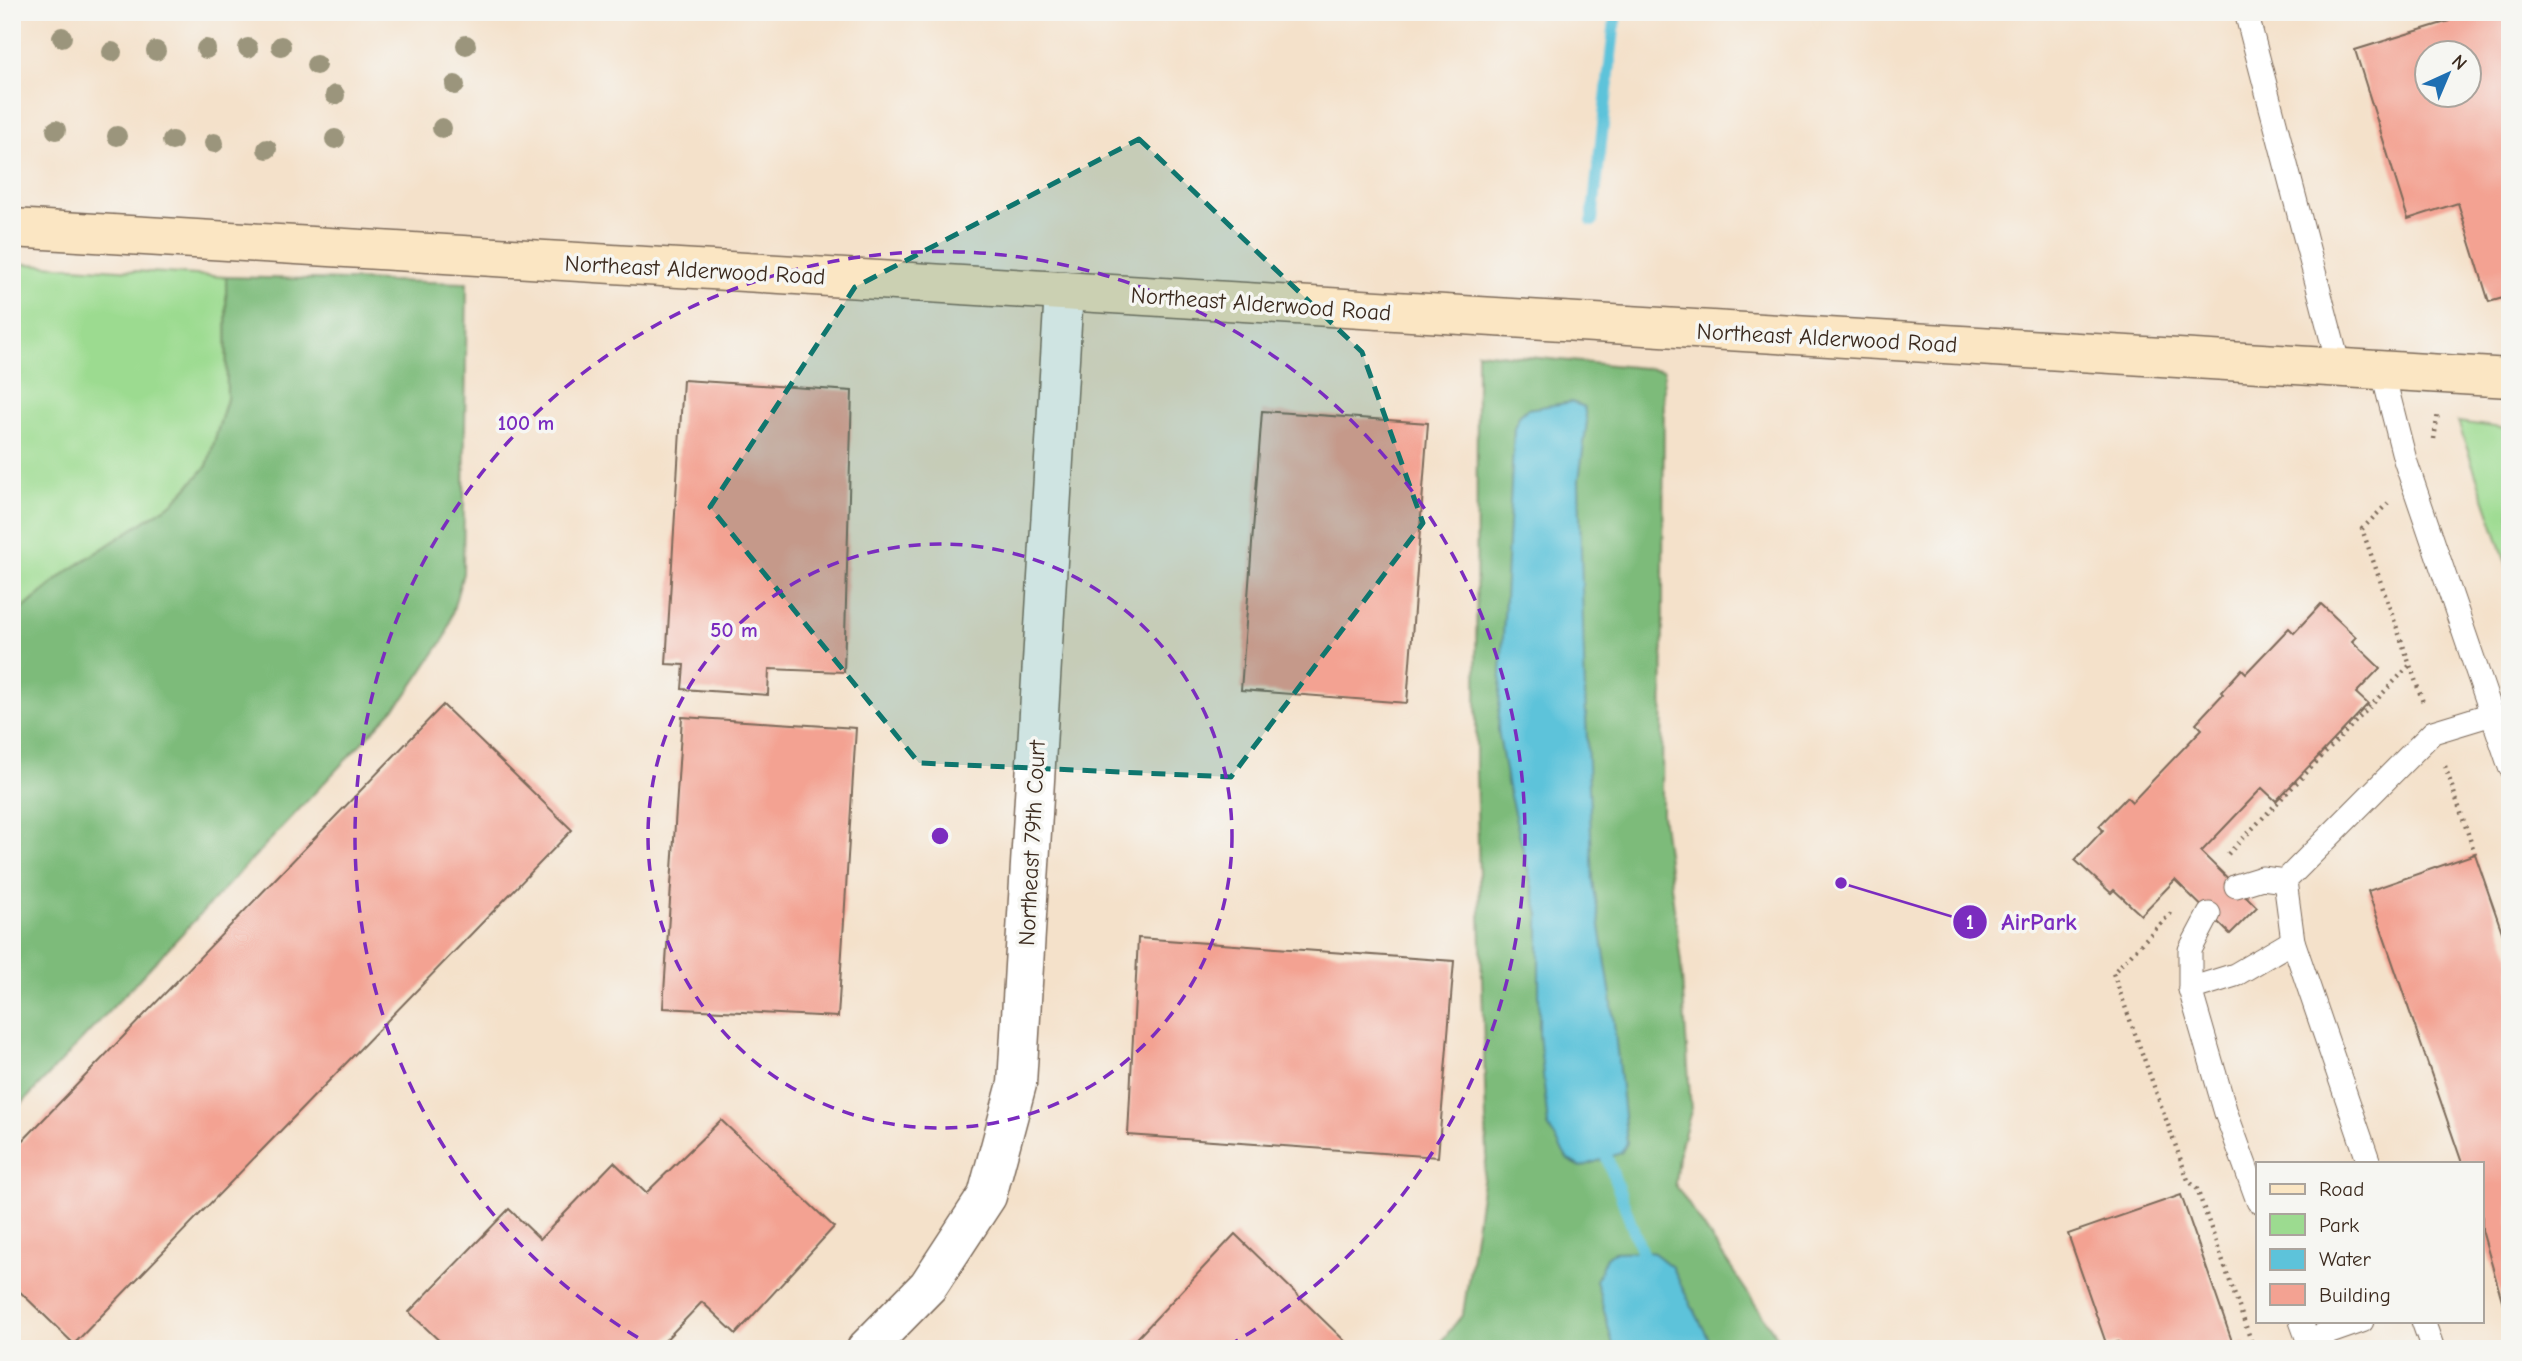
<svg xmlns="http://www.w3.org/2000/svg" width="2522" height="1361" font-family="'Comic Neue',sans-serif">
<rect width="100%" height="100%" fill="#f6f6f2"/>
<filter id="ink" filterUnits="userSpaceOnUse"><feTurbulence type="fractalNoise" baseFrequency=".0143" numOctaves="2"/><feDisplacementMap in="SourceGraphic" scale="14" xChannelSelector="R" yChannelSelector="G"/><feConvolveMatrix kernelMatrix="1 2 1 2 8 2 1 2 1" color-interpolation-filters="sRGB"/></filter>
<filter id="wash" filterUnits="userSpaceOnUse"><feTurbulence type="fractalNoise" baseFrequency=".00686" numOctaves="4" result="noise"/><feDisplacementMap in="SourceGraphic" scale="28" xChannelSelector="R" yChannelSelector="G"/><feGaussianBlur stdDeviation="1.57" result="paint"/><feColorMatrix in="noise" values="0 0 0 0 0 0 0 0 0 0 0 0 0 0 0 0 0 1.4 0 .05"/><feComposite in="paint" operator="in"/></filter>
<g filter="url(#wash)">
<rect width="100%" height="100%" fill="#f4e1ca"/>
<g fill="#9cdb90" stroke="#6c8257" stroke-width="2">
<polygon points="12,263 226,277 227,399 207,466 174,502 68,571 12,618"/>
<polygon points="2458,422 2510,429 2510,574"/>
</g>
<g fill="#7dbb7a" stroke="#5c724c" stroke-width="2">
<polygon points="226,277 467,283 463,573 446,636 404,698 12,1114 12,618 68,571 174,502 207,466 227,399"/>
<polygon points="1477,352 1664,370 1662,814 1681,963 1691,1111 1678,1156 1675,1184 1785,1349 1435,1349 1463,1314 1487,1155 1476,772"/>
</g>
<g fill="#5dc3da" stroke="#4c767c" stroke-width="2">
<polygon points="1572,402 1584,407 1587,422 1579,480 1585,693 1593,881 1611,996 1627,1143 1621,1153 1581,1167 1568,1160 1548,1126 1539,1034 1539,915 1508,788 1498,730 1514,428 1519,416 1527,409"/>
<polygon points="1642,1251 1654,1253 1672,1267 1714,1349 1614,1349 1596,1280 1606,1257 1614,1252"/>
</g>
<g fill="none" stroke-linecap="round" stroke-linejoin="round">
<g stroke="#5dc3da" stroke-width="12">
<polyline points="1592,221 1616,12"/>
<polyline points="1605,1142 1607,1158 1646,1264"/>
</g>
</g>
<g id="blocks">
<g fill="#f3a292" fill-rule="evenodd">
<path d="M2446,12H2510V296L2489,302L2458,203L2408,219L2355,50L2449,21ZM2428,52H2470V94H2428Z"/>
<polygon points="683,380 852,391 844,672 769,669 768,695 682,689 684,665 666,664"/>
<polygon points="1262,411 1428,423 1407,703 1241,690"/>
<polygon points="2321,604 2356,637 2352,641 2380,668 2356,693 2368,704 2276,801 2262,788 2201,852 2257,907 2230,934 2175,880 2141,915 2114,890 2111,893 2075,860 2103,830 2099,826 2127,797 2132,802 2202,729 2196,723 2223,694 2221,692 2242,669 2246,673 2289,628 2294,633"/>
<polygon points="443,705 572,830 74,1344 12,1284 12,1152"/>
<polygon points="682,717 856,728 838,1017 663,1008"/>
<polygon points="2475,854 2510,955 2509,1325 2482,1230 2482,1163 2462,1163 2368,891"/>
<polygon points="1138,938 1454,961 1438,1157 1128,1135"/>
<polygon points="721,1120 834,1227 736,1334 702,1302 657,1349 448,1349 409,1312 509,1209 540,1239 614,1162 646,1193"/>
<polygon points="2181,1195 2234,1347 2245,1343 2248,1349 2121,1349 2118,1342 2107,1346 2068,1234"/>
<polygon points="1235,1234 1353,1349 1127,1349"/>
</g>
</g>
</g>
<g filter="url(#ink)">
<use href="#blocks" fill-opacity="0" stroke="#7c6a5a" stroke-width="2"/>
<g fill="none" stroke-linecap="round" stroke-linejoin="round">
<g stroke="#7c6a5a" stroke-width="25">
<g id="service">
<polyline points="2246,12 2339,367"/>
<polyline points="2382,370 2405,460 2510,767"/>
<polyline points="2236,886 2262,878 2285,881"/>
<polyline points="2293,941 2285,881 2433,732 2492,714"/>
<polyline points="2190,989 2190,950 2209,914"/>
<polyline points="2258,1201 2226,1113 2190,989 2235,975 2293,941 2369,1163"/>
<polyline points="2301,1321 2308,1340 2362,1321"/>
<polyline points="2423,1321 2433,1349"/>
</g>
</g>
<g stroke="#7c6a5a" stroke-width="41">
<polyline id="minor" points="866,1349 928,1286 987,1196 1017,1084 1064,291"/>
</g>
<g stroke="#7c6a5a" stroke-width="41">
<polyline id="secondary" points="12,228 2510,378"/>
</g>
<g stroke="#7c6a5a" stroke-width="4.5" stroke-dasharray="2 5" stroke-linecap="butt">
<polyline points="2434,439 2438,413"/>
<polyline points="2388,503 2362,529 2424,705"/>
<polyline points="2445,766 2475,854"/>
<polyline points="2228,854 2410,665"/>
<polyline points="2171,913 2113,973 2188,1180 2197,1189 2254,1349"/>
<polyline points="2265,1349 2277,1344"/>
</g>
<use href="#service" stroke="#fff" stroke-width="23"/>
<use href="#minor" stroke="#fff" stroke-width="38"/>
<use href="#secondary" stroke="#fbe6c3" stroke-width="38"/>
</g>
<g fill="#9b957b">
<circle cx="62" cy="37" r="10"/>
<circle cx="466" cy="45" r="10"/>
<circle cx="281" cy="46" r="10"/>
<circle cx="248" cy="48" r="10"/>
<circle cx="206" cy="49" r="10"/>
<circle cx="156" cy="51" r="10"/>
<circle cx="112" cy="52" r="10"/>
<circle cx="316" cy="65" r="10"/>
<circle cx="455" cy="85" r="10"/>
<circle cx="335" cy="95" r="10"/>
<circle cx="442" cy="128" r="10"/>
<circle cx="56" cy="130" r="10"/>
<circle cx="117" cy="136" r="10"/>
<circle cx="335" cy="139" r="10"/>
<circle cx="172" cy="141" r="10"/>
<circle cx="214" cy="143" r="10"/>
<circle cx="267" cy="149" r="10"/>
</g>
</g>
<path fill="#0f766e" fill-opacity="0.2" stroke="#0f766e" stroke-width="5" stroke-dasharray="14 9" stroke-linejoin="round" d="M1139,139L1362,352L1423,523L1231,777L919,763L710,507L855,287Z"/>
<g fill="none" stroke="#7b2cbf" stroke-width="3.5" stroke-dasharray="12 9">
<circle cx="940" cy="836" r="292"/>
<path d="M656 1348A585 585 0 1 1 1224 1348"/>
</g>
<g text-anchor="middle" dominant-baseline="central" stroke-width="7" stroke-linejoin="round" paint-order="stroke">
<g font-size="23" fill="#3b2a1e" stroke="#f6f6f2">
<text transform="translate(695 270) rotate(3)">Northeast Alderwood Road</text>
<text transform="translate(1261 304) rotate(4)">Northeast Alderwood Road</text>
<text transform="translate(1827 338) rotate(3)">Northeast Alderwood Road</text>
<text transform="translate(1032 843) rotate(-87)">Northeast 79th Court</text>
</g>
</g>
<circle cx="940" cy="836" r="10" fill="#7b2cbf" stroke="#f6f6f2" stroke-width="3.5"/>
<g font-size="21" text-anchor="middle" font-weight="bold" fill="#7b2cbf" stroke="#f6f6f2" stroke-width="7" stroke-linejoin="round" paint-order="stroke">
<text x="526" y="430">100 m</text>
<text x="734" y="637">50 m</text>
</g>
<path fill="none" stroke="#7b2cbf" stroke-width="2.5" d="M1841 883L1970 922"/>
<g fill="#7b2cbf" stroke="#f6f6f2" stroke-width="2.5">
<circle cx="1841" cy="883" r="7"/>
<circle cx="1970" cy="922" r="18"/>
</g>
<g font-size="21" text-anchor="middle" font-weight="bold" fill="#fff">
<text x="1970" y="929">1</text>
</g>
<g font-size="24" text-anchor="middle" font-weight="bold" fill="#7b2cbf" stroke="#f6f6f2" stroke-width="7" stroke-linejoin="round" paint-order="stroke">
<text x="2039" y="930">AirPark</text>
</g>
<rect width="2522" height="1361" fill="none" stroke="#f6f6f2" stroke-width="42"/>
<rect x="2256" y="1162" width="228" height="161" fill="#f6f6f2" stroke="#aba49d" stroke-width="2"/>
<rect x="2270" y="1184" width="35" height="10" fill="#fbe6c3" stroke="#aba49d" stroke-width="2"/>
<text x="2319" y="1196" font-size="21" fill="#3b2a1e">Road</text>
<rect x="2270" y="1214" width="35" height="21" fill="#9cdb90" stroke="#aba49d" stroke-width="2"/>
<text x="2319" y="1232" font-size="21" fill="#3b2a1e">Park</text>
<rect x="2270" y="1249" width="35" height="21" fill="#5dc3da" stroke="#aba49d" stroke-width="2"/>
<text x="2319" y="1266" font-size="21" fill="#3b2a1e">Water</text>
<rect x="2270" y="1284" width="35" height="21" fill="#f3a292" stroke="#aba49d" stroke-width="2"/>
<text x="2319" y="1302" font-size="21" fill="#3b2a1e">Building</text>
<g transform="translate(2448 74) rotate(44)"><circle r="33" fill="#f6f6f2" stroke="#aba49d" stroke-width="2"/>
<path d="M0-5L12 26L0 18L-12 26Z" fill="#1f6fb2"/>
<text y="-10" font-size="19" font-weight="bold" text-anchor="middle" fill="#3b2a1e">N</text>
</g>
</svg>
